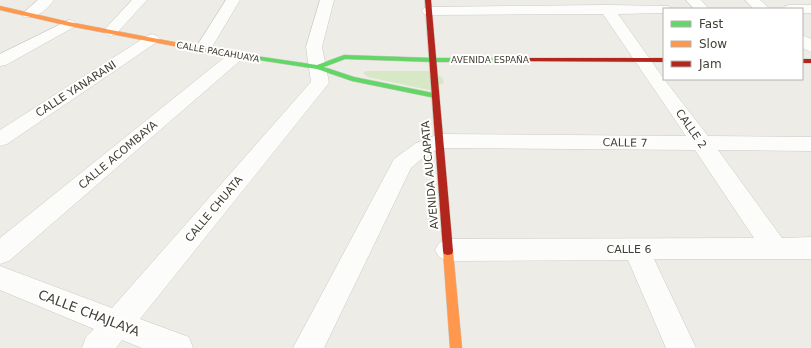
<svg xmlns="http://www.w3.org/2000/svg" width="811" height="348" font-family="'DejaVu Sans',sans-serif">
<rect width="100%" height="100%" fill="#eeece6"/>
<polygon fill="#d7e8c6" points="366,71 429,71 442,77 444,83 429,90 368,77 363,73"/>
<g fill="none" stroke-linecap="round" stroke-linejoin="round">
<g stroke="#cbcac4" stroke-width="1">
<g id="street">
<path d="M38,0H54C48,9 35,20 24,17L22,14Z"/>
<polygon points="132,0 147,0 116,34 111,36 106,34 103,31 106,28"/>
<polygon points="226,0 240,0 209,52 203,54 197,52 195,49"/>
<polygon points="320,0 334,0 322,47 329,83 140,319 189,337 193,348 142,348 122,340 116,348 82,348 86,337 94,329 0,290 0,266 112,308 311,82 306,47"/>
<polygon points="686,0 701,0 709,9 694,9"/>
<polygon points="745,0 760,0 770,9 754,9"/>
<polygon points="607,5 669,6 671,9 664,9 664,13 618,14 664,79 708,136 811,137 811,151 718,150 782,238 811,237 811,259 654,259 696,348 666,348 628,260 448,261 439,257 435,250 439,243 448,239 754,238 695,150 441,148 426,155 411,168 324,348 293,348 394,159 416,143 439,134 686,136 603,14 429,15 424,14 422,11 424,8 429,7"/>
<polygon points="790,5 811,5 811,13 802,13 802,9 783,9 785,6"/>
<polygon points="69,20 74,21 76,24 74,27 6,65 0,66 0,54"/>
<polygon points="152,34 157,36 160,39 157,42 7,144 0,146 0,130 147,36"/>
<polygon points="802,35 811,39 811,52 802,48"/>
<polygon points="236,51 242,53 244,56 242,59 9,261 0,264 0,238 230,53"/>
</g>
</g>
<g stroke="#cccabd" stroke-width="1">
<polygon id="fast" points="221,51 317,65 344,55 433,58 495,58 498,60 495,62 433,62 345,59 324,67 354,77 438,94 438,98 435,98 352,81 317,69 219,54 218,53"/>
</g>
<g stroke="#cccabd" stroke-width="1">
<g id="slow">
<polygon points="0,6 69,22 221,51 224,53 221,55 69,26 0,10"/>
<polygon points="448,247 452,248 453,251 462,348 450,348 443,251 444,248"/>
</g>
</g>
<g stroke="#cccabd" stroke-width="1">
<g id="jam">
<polygon points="425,0 431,0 453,251 452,254 448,255 444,254 443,251"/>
<polygon points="495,58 664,58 664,62 493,61 493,59"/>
<rect x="802" y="59" width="9" height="4"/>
</g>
</g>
<use href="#street" fill="#fcfcfb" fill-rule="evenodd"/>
<use href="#fast" fill="#63d668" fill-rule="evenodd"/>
<use href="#slow" fill="#ff974d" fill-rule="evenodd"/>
<use href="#jam" fill="#b3261e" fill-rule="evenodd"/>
</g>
<g text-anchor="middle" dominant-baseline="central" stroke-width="4" stroke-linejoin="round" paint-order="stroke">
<g font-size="9" fill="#423e33" stroke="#fff">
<text transform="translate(218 52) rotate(10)">CALLE PACAHUAYA</text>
<text x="490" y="60">AVENIDA ESPAÑA</text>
</g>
<g font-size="11" fill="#423e33" stroke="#fff">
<text transform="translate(76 89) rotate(-33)">CALLE YANARANI</text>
<text transform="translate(691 129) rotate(55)">CALLE 2</text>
<text transform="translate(625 143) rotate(1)">CALLE 7</text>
<text transform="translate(118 155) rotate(-40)">CALLE ACOMBAYA</text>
<text transform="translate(430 175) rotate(-95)">AVENIDA AUCAPATA</text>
<text transform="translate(214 209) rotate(-50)">CALLE CHUATA</text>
<text x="629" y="249">CALLE 6</text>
</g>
<g font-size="13" fill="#423e33" stroke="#fff">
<text transform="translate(89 313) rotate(21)">CALLE CHAJLAYA</text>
</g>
</g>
<rect x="663" y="8" width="140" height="72" fill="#ffffff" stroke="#b3b2ad"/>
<rect x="671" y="21" width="20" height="6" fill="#63d668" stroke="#b3b2ad"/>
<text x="699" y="28" font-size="12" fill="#423e33">Fast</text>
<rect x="671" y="41" width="20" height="6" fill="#ff974d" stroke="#b3b2ad"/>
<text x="699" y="48" font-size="12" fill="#423e33">Slow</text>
<rect x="671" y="61" width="20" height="6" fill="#b3261e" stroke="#b3b2ad"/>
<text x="699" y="68" font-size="12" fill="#423e33">Jam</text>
</svg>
